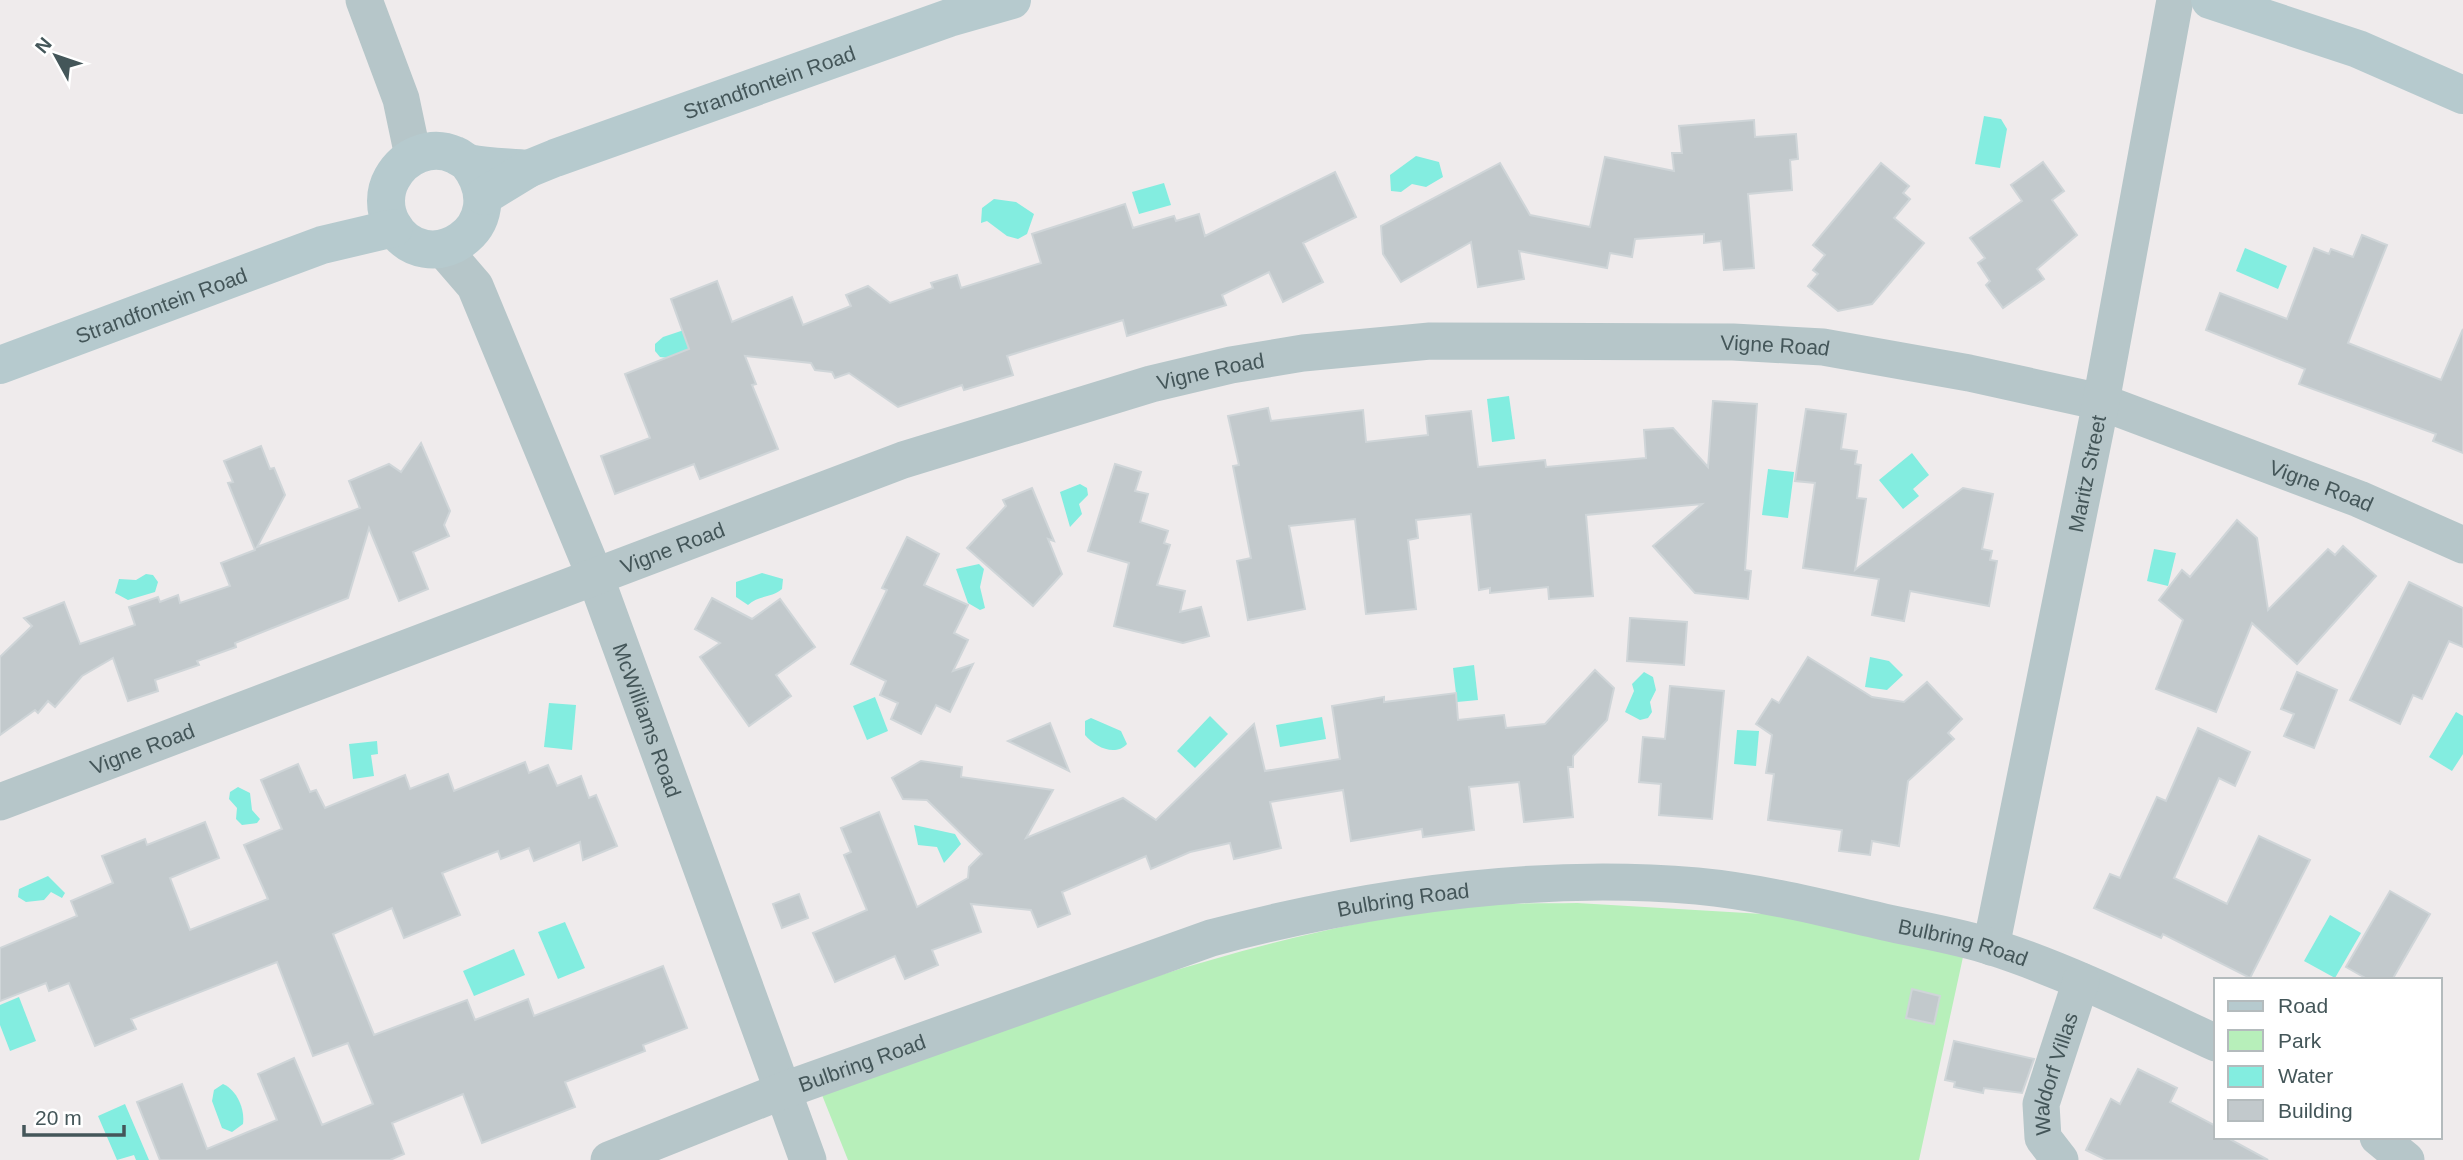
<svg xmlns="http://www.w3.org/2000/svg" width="2463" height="1160" font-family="Arial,sans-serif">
<rect width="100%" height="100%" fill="#efebec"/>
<path fill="#b7efba" d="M1577,903L1795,916L1963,957L1919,1160H848L820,1090C1029,1021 1236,936 1455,907C1495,902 1537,904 1577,903Z"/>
<g fill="#83ede0">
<polygon points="1984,116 2001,119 2007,129 2000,168 1975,164"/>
<polygon points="1416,156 1439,162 1443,177 1426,187 1412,184 1401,192 1391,191 1390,175"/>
<polygon points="1164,183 1171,205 1139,214 1132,192"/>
<polygon points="994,199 1016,202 1034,214 1027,234 1018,239 1007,236 987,221 981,223 982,208"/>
<polygon points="2245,248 2287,266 2278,289 2236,271"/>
<polygon points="690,328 697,346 669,358 660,357 655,351 655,344 663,337"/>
<polygon points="1509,396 1515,439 1492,442 1487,399"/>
<polygon points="1912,453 1929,475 1913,489 1919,496 1903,509 1879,480"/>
<polygon points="1768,469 1794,472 1788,518 1762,515"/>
<polygon points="1080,484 1087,488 1088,495 1079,504 1082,514 1070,527 1060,492"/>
<polygon points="2154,549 2176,553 2168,586 2147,581"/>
<polygon points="979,564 984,569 980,587 985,608 980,610 968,603 956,569"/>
<path d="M762,573L783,579L782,589C772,598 759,595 748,605L736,597V582Z"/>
<polygon points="146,574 153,575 158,582 155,592 128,600 115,593 119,579 136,580"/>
<polygon points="1870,657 1889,661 1903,675 1887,690 1865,687"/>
<polygon points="1474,665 1478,700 1457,702 1453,668"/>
<polygon points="1644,672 1653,677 1656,690 1650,702 1652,712 1648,718 1640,720 1625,712 1634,691 1632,684"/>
<polygon points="875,697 888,731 867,740 853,706"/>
<polygon points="549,703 576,705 572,750 544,747"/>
<polygon points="2456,712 2463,716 2463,754 2452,771 2429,757"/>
<polygon points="1210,716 1228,734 1195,768 1177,751"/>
<polygon points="1322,717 1326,739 1280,747 1276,725"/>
<path d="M1091,718L1121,731L1127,744C1115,757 1095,747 1085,735V721Z"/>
<polygon points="1737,730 1759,731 1756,766 1734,764"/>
<polygon points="377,741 378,754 371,755 374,776 353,779 349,744"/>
<polygon points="238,787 250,793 252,810 260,819 257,823 242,825 236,819 237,808 229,799 230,792"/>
<polygon points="914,825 955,834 961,844 944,863 937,847 918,845"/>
<polygon points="48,876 65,893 62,898 51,892 44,900 26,902 18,897 19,889"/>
<polygon points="2330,915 2361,933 2335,978 2304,961"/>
<polygon points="565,922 585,968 558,979 538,932"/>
<polygon points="514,949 525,975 474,996 463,971"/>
<polygon points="19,997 36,1041 10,1051 0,1025 0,1005"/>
<path d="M223,1084C237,1090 245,1109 243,1124L232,1132L222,1128L212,1101L214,1090Z"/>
<polygon points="125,1104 149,1160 136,1160 134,1155 117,1160 98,1116"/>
</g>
<g fill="#c2c9cc" stroke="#cfd5d8" stroke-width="2">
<polygon points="1754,120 1755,137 1796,134 1798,159 1790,160 1792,190 1748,194 1754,268 1724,270 1721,241 1704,243 1704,234 1635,239 1632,257 1610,253 1607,268 1519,251 1524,279 1478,287 1471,242 1401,282 1383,254 1381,226 1500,163 1530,215 1590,227 1605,157 1674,171 1672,153 1682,153 1679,126"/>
<polygon points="2043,162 2064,191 2052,200 2077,235 2037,269 2044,279 2003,308 1986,285 1990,281 1978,263 1985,258 1970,238 2022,201 2011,185"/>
<polygon points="1881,163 1909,186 1903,193 1910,199 1894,218 1924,243 1872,304 1838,311 1808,286 1818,274 1813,270 1825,255 1813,245"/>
<polygon points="1335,172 1356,217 1303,243 1323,282 1283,302 1269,272 1222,295 1226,305 1127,336 1123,320 1007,356 1013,375 964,390 962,385 898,407 849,373 835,378 832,372 815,370 811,363 745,356 756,384 752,385 778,449 700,479 694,464 615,494 601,456 650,438 625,374 689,349 671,299 717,281 732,322 792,297 803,325 851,306 846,295 868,286 890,303 933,288 931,283 957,275 961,288 1041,263 1032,234 1125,204 1133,228 1174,216 1176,221 1199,214 1205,236"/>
<polygon points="2362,235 2387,245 2348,343 2441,380 2463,329 2463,453 2433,441 2436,434 2299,384 2305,369 2206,330 2220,293 2287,319 2314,248 2329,254 2331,249 2353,257"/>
<polygon points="1713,401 1757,404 1745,570 1751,571 1748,599 1695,593 1653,546 1702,504 1586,515 1593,596 1549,599 1548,587 1490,593 1490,588 1479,590 1471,514 1416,520 1418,538 1408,540 1416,609 1366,614 1355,519 1289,526 1305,609 1248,620 1237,561 1251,558 1233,466 1239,465 1228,416 1268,408 1271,421 1363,410 1366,442 1428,435 1426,416 1471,411 1478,467 1545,460 1546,467 1646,458 1644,430 1673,428 1708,467"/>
<polygon points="1806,409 1846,414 1841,449 1857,451 1855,464 1861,465 1857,498 1866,499 1855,570 1963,488 1993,494 1982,549 1992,551 1990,560 1997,561 1989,606 1910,591 1904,621 1872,615 1879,579 1803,568 1815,483 1795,481"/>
<polygon points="421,443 450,511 444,525 449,536 413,552 428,589 399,601 369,528 348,598 235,643 236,647 197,661 199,665 155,680 158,691 128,701 113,658 82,676 55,707 48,701 38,713 35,710 0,735 0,657 32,626 24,618 64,602 80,644 135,625 129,607 158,597 160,602 178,595 180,603 230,586 221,563 255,550 228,483 233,482 224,461 261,446 270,469 274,468 285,495 257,547 360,508 349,481 389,464 401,472"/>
<polygon points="1115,464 1141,472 1135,491 1148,494 1140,522 1168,531 1164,543 1170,545 1157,585 1185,591 1180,612 1201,607 1209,636 1183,643 1114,626 1129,563 1088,551"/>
<polygon points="1032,488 1054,541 1048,539 1062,574 1033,606 967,548 1006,506 1003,500"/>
<polygon points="2237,520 2257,538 2268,610 2328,549 2335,555 2343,546 2376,576 2297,664 2252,623 2216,712 2156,689 2183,620 2159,600 2182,570 2190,577"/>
<polygon points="907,537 939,554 924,585 968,605 954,633 968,640 953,671 973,664 950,712 936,705 921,734 891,719 898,703 880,695 886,681 851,664 887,590 882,588"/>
<polygon points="2409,582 2463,608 2463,647 2449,641 2422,699 2413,695 2400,724 2350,700"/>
<polygon points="712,598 752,619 780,599 815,647 776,675 791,696 749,726 700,657 720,643 695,629"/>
<polygon points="1630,618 1687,622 1684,665 1627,661"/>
<polygon points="1808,657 1872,697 1904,702 1927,682 1962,719 1948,733 1954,739 1908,781 1899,846 1872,841 1870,855 1839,851 1842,830 1768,820 1774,774 1766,773 1772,735 1756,724 1772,699 1779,703"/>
<polygon points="1595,670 1614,688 1607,720 1573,756 1573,767 1568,767 1573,817 1524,822 1519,782 1469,787 1474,830 1423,837 1422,829 1351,841 1343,790 1270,802 1281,848 1234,859 1230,843 1190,852 1151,869 1146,856 1062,892 1070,914 1038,927 1031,910 971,904 981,932 932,950 938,965 905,979 895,956 835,982 813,933 867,910 844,855 851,852 841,828 879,812 917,907 968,878 969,867 982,854 927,800 903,799 892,778 921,761 962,767 961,777 1053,790 1026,838 1123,798 1156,820 1254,724 1265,771 1340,759 1332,706 1384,697 1384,702 1456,693 1458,720 1504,715 1506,728 1545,724"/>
<polygon points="2297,672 2337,690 2314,748 2284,736 2294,714 2281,709"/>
<polygon points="1670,686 1724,691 1712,819 1659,815 1661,784 1639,782 1643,737 1665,739"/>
<polygon points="1050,723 1069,771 1008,741"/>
<polygon points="2198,728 2250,752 2235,786 2219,778 2174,878 2227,904 2259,836 2310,860 2250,978 2163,934 2161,938 2094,908 2110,874 2120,878 2157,797 2166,801"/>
<polygon points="525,762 529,773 548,765 557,786 581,776 589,798 596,795 617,846 583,860 580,842 534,861 529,848 501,859 498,851 442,873 460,915 404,938 392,908 333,934 374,1035 467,1000 475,1020 528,999 534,1016 663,966 687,1028 643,1045 645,1051 565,1082 575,1107 482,1143 463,1094 392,1123 404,1154 390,1160 160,1160 137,1102 182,1084 207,1149 277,1120 258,1074 294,1058 322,1125 373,1104 348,1043 313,1056 277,962 131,1019 136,1029 95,1046 69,983 49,991 46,983 0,1001 0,948 77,916 71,901 113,883 102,856 145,839 147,845 205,822 219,858 170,878 190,930 268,899 244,845 282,829 261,780 298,764 310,792 316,790 325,808 405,775 410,789 448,774 454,791"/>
<polygon points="2390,891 2430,914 2392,980 2369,980 2346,967"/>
<polygon points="799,894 808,918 782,928 773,904"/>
<polygon points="1912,989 1940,996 1934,1024 1906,1018"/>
<polygon points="1954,1041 2034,1059 2022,1093 1984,1088 1983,1093 1954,1087 1955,1082 1945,1080"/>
<polygon points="2138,1069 2177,1088 2170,1102 2216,1126 2216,1137 2226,1137 2268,1160 2106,1160 2086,1150 2111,1099 2120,1104"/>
</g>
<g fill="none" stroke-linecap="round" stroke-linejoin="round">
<g stroke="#b6c6c9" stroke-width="37">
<polyline points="364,0 401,99 413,156"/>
<path id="s1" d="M443,249L475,286L595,576L808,1160"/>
<path id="s2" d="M0,802L903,460L1151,384L1231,365L1303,353L1430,341L1733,342L1823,347L1969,373L2101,402L2359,499L2463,545"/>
<path id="s3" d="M1991,947L2101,402L2175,0"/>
<polyline points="2378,1137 2406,1160"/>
<path id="s4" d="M609,1160L782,1091L1211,938C1366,897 1536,872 1697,886C1761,892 1823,908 1884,922C1920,930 1958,936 1992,947C2069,972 2143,1009 2216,1043"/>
<path id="s5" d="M2060,1160L2043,1138L2041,1104L2081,981"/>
</g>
<g stroke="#b6cace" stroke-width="38">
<polyline points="2210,0 2358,49 2463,95"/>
<path d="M467,162C519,227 425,284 392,224C384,210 384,192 392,178C404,156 431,144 455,155C460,157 464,161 469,163C488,167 509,167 528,169"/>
<path id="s6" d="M484,196L528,169L555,158L949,18L1012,0"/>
<path id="s7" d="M0,365L322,245L394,228"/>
</g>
</g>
<g text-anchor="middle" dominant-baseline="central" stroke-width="5" stroke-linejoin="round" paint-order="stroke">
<g font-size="21" fill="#445659" stroke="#fff">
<text stroke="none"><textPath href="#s6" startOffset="308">Strandfontein Road</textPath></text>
<text stroke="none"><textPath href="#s7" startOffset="172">Strandfontein Road</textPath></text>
<text stroke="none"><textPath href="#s2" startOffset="1853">Vigne Road</textPath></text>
<text stroke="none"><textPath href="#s2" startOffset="1286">Vigne Road</textPath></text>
<text stroke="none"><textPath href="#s3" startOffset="483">Maritz Street</textPath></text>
<text stroke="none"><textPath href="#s2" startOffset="2420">Vigne Road</textPath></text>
<text stroke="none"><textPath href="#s2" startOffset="719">Vigne Road</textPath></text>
<text stroke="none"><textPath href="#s1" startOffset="516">McWilliams Road</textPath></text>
<text stroke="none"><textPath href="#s2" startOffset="152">Vigne Road</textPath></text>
<text stroke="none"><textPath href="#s4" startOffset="838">Bulbring Road</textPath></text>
<text stroke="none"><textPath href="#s4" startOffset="1405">Bulbring Road</textPath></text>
<text stroke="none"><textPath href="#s4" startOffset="271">Bulbring Road</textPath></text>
<text stroke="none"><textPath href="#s5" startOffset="94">Waldorf Villas</textPath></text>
</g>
</g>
<rect x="2214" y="978" width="228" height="161" fill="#ffffff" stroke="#b4bbbd" stroke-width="2"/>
<rect x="2228" y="1001" width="35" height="10" fill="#b6cace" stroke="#b4bbbd" stroke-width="2"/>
<text x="2278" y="1013" font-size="21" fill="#445659">Road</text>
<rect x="2228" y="1030" width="35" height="21" fill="#b7efba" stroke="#b4bbbd" stroke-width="2"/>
<text x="2278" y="1048" font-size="21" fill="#445659">Park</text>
<rect x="2228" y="1066" width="35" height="21" fill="#83ede0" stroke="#b4bbbd" stroke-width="2"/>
<text x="2278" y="1083" font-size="21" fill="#445659">Water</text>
<rect x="2228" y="1100" width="35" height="21" fill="#c2c9cc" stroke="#b4bbbd" stroke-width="2"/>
<text x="2278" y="1118" font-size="21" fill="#445659">Building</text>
<g transform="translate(56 56) rotate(310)" stroke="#ffffff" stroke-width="5" paint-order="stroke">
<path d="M0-5L12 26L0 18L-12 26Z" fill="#445659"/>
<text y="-10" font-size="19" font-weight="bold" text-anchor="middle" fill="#445659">N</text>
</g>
<path d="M24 1125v10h100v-10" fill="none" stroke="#445659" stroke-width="3.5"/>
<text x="35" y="1125" font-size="21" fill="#445659" stroke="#ffffff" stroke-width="5" paint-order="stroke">20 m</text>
</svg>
